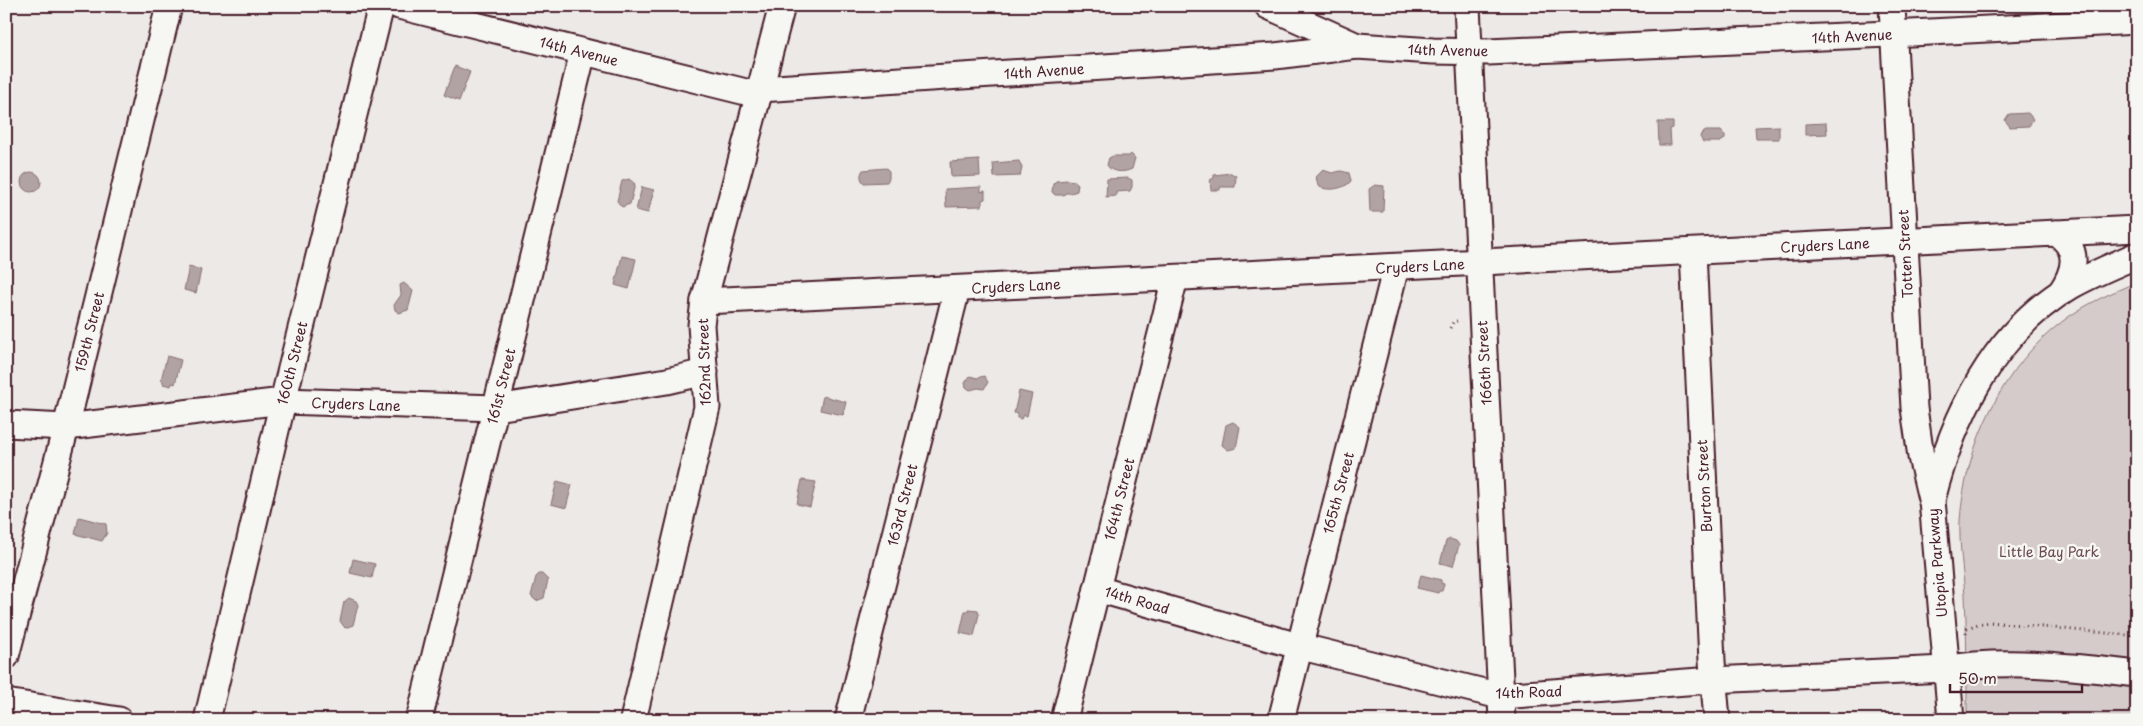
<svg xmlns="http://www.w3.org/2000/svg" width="2143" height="726" font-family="'Playpen Sans',sans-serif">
<rect width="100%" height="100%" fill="#ece9e6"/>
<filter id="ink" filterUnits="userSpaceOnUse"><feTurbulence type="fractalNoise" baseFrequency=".02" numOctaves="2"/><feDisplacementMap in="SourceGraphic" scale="10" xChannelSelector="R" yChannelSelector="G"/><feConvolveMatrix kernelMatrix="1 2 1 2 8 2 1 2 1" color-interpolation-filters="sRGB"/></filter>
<g filter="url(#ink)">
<path fill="#d4cbca" stroke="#8f757a" d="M2137,282V720H1967C1967,679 1967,636 1965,595C1963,570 1959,545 1960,520C1966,444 2002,367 2063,321C2085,304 2111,293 2137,282Z"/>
<g fill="#b1a2a3" stroke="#886e73">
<polygon points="455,66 470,72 459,101 444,95"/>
<polygon points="2028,113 2033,119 2029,126 2010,127 2005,120 2009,114"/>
<polygon points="1658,122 1673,122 1673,128 1670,129 1671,145 1659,145"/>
<polygon points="1826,123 1827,134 1805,135 1805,124"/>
<polygon points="1779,126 1779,139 1756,139 1755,127"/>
<polygon points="1706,131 1721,131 1725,135 1725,139 1720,142 1703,142 1700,137 1701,134"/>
<path d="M1131,154L1135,158L1132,169C1124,173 1111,173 1107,165L1109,158L1113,156H1129Z"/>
<polygon points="979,160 980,176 951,177 950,162"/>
<polygon points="1019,161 1022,168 1020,176 994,177 993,163"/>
<path d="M886,168L889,171V178L887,182L864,183C860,179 860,174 863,170Z"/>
<path d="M1323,170L1332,173L1341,171L1349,173L1351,181C1345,189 1327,192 1318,186L1316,177Z"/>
<circle cx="31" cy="182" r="10"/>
<polygon points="1231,173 1236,176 1235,187 1220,187 1220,190 1211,190 1210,180 1214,178 1214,175"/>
<polygon points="1128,178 1132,180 1132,187 1130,191 1116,192 1116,196 1106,197 1107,179"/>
<polygon points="629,179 635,184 630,204 622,207 617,201 622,181"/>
<polygon points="1067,180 1075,181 1078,184 1077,191 1071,193 1066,193 1063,195 1055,195 1052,192 1053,184 1056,181"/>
<polygon points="1375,185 1384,186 1383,212 1370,212 1369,189"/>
<polygon points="642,187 654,190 648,213 636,210"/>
<polygon points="981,187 981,192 985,191 985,199 982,200 982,206 946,207 945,189"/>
<polygon points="622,256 636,259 629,289 615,285"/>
<polygon points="189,267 201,270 196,293 184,290"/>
<polygon points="404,283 413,291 408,310 399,313 395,310 394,305 401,295 400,285"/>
<polygon points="167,356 181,360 175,384 172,383 171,386 163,384 163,381 161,380"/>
<polygon points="970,376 977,378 984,376 988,382 984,389 978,388 970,390 966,387 965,383"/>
<polygon points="1019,391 1032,394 1027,416 1023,415 1021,419 1017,418 1017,414 1014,413"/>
<polygon points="823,396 846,402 843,415 820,410"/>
<polygon points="1233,422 1240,427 1236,448 1228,450 1222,445 1226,425"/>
<polygon points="802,480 816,482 810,507 797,504"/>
<polygon points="557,481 572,485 566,508 551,504"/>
<polygon points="79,517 106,524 107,533 102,541 75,534"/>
<polygon points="1450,539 1456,541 1459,545 1453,566 1440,563 1446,541"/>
<polygon points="353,559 375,564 372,578 350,573"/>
<polygon points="539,574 542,574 548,580 544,598 536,601 531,596 536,577"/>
<polygon points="1421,575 1441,580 1441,583 1444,584 1442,591 1439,591 1438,593 1417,588"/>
<polygon points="349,598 356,601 358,605 353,625 345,628 340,621 344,602"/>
<polygon points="968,609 978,610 979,614 974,636 960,633 965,611 968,611"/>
</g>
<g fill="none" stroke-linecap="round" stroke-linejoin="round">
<g stroke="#4a1f2b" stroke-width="29">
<g id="minor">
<polyline points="399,6 758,95"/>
<polyline points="1268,6 1357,46"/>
<polyline points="1467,6 1502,720"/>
<polyline points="1892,6 1914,408 1921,457 1931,499"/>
<polyline points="760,89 1275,56 1357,46 1433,51 1488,52 1911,33 2137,21"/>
<path d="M2056,233C2081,249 2075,271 2061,292"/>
<polyline points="1693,252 1712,661 1717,720"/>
<polyline points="704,301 2137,229"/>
<polyline points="6,424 66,427 283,401 496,408 667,381 705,372"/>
<path d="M1097,589L1298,646L1500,696L1713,680L1945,669C2006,658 2076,667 2137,674"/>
<polyline points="6,656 66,427 169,6"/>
<polyline points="6,702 119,720"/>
<polyline points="207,720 283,401 381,6"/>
<polyline points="419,720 583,52"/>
<polyline points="633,720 707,407 701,325 704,301 782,6"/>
<polyline points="848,720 957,289"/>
<polyline points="1064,720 1175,278"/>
<polyline points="1281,720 1396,267"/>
<path d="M1951,720L1932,500C1953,417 1994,331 2071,286C2092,274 2115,265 2137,255"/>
</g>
</g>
<g stroke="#4a1f2b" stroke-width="3" stroke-dasharray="1 4" stroke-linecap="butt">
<polyline points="1450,328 1453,322 1457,321"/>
<polyline points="1966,633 1967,628 1978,624 1990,622 2137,636"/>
</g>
<use href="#minor" stroke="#f6f6f2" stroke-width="25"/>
</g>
</g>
<g text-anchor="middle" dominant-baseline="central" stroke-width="5" stroke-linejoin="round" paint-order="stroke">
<g font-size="14" fill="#4a1f2b" stroke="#f6f6f2">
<text transform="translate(1852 36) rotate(-3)">14th Avenue</text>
<text transform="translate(1448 50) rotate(1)">14th Avenue</text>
<text transform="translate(579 51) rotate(14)">14th Avenue</text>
<text transform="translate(1044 71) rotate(-4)">14th Avenue</text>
<text transform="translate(1825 245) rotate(-3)">Cryders Lane</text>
<text transform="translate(1905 254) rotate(-93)">Totten Street</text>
<text transform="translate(1420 266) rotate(-3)">Cryders Lane</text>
<text transform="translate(1016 286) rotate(-3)">Cryders Lane</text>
<text transform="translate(89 332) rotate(-76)">159th Street</text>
<text transform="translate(704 362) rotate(-92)">162nd Street</text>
<text transform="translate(292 363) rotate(-76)">160th Street</text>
<text transform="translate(1484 363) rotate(-93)">166th Street</text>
<text transform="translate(501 386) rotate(-76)">161st Street</text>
<text transform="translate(356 404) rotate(2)">Cryders Lane</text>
<text transform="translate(1704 486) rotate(-93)">Burton Street</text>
<text transform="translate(1338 493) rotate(-75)">165th Street</text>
<text transform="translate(1119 499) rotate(-76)">164th Street</text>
<text transform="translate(902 505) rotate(-76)">163rd Street</text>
<text transform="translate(1937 563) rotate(-95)">Utopia Parkway</text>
<text transform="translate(1137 600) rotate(16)">14th Road</text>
<text transform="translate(1529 692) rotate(-2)">14th Road</text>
</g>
<g font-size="14" fill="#6c4a53" stroke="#f6f6f2">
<text x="2049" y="551">Little Bay Park</text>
</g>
</g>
<rect width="2143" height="726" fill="none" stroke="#f6f6f2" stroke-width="25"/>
<rect x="12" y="12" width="2118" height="701" fill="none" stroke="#4a1f2b" stroke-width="2" filter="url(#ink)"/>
<path d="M1950 684v8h132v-8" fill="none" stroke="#4a1f2b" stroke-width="2.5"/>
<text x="1958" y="684" font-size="15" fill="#4a1f2b" stroke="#f6f6f2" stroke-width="4" paint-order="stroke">50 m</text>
</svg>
